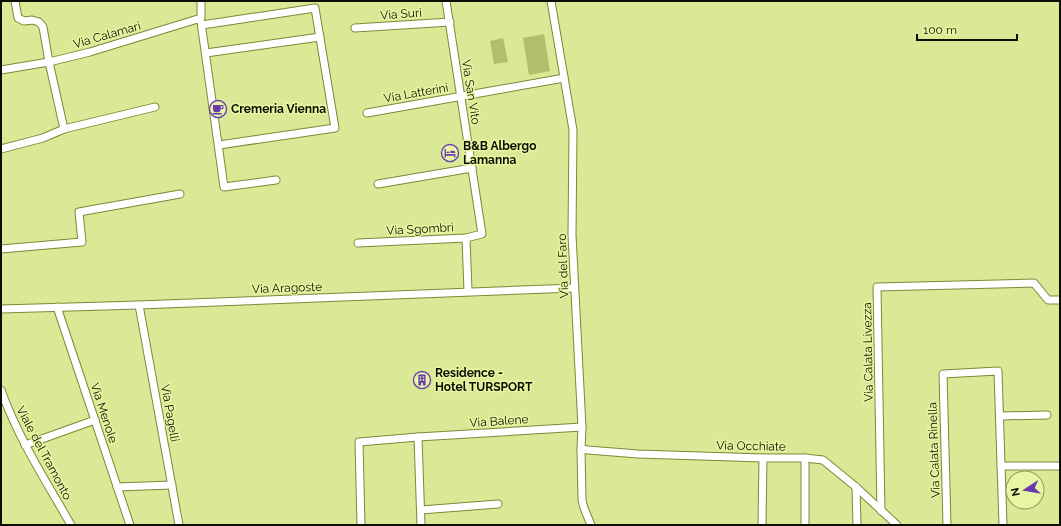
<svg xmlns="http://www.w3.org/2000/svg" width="1061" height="526" font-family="Raleway,sans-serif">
<rect width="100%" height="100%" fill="#d9e996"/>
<g fill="#b0bf6c">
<polygon points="544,34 550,71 529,75 523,38"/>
<polygon points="503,38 508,62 494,64 490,41"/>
</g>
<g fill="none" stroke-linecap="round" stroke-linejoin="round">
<g stroke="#7c8937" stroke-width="9">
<g id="minor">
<polyline points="15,1 18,18 24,21 32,20 39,22 43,27 49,62 64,129"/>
<polyline points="551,1 573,130 572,235 582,427 581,449 582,500 584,508 591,525"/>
<polyline points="201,22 224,187 276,180"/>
<polyline points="202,25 315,8 335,128 219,145"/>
<polyline points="355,28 450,22"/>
<polyline points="206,53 320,37"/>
<polyline points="1,70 49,62 90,52 201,18 201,1"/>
<polyline points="367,113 564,78"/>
<polyline points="1,149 43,138 64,129 155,107"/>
<polyline points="378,184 472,168"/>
<polyline points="466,238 468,291"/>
<polyline points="358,243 466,238 482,234 446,1"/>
<polyline points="1,249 82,242 79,212 180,194"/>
<polyline points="139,305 179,525"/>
<polyline points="57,307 130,525"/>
<polyline points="1,309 139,305 574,288"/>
<path d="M1,390C18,438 46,481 71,525"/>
<polyline points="1000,416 1047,415"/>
<polyline points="418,437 421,525"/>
<polyline points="25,445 95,420"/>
<polyline points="581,449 588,450 638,454 763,458 805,458 823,460 856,487 897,525"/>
<polyline points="1001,466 1060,466"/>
<polyline points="117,487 172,485"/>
<polyline points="856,487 857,525"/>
<polyline points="421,510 498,504"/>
<polyline points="881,511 877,287 1034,283 1048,300 1060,300"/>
<polyline points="361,525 359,442 418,437 582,427"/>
<polyline points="762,525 763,458"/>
<polyline points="805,525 805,458"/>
<polyline points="947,525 943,374 998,371 1003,525"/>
</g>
</g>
<use href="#minor" stroke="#fff" stroke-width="7"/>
</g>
<defs>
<g id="cafe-ring" transform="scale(0.9)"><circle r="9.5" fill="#e6f6a2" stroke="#6a3ab1" stroke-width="1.5"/><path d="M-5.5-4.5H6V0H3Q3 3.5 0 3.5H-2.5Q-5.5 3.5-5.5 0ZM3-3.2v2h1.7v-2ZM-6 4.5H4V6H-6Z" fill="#6a3ab1"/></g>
<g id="hotel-ring" transform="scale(0.9)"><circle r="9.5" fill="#e6f6a2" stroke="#6a3ab1" stroke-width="1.5"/><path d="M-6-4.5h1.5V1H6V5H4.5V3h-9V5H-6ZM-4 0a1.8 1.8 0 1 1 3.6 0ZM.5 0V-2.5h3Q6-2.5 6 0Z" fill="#6a3ab1"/></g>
<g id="building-ring" transform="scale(0.9)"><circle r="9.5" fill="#e6f6a2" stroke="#6a3ab1" stroke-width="1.5"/><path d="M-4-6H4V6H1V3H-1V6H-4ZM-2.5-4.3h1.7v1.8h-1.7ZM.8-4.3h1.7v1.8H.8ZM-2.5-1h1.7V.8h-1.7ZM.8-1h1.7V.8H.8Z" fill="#6a3ab1"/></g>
</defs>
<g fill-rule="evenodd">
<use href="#cafe-ring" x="218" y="109"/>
<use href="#hotel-ring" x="450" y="153"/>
<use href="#building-ring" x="422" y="380"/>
</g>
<g text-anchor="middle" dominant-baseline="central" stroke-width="3" stroke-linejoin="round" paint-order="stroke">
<g font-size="12" fill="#0b0f00" stroke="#e6f6a2">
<text transform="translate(401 14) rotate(-4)">Via Suri</text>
<text transform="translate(107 35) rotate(-16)">Via Calamari</text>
<text transform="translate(471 92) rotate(81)">Via San Vito</text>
<text transform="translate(416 93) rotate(-10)">Via Latterini</text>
<text transform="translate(420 229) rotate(-3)">Via Sgombri</text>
<text transform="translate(563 266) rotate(-92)">Via del Faro</text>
<text transform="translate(287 288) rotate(-2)">Via Aragoste</text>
<text transform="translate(868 352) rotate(-91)">Via Calata Livezza</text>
<text transform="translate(104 413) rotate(72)">Via Menole</text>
<text transform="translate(170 413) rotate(80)">Via Pagelli</text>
<text transform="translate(499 421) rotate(-4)">Via Balene</text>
<text transform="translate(751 446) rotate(1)">Via Occhiate</text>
<text transform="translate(934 450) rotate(-92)">Via Calata Rinella</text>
<text transform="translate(44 453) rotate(62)">Viale del Tramonto</text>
</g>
<g font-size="12" font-weight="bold" fill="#0b0f00" stroke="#e6f6a2" text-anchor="start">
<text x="231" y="109">Cremeria Vienna</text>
<text x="463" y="146">B&amp;B Albergo<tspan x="463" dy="14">Lamanna</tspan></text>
<text x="435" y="373">Residence -<tspan x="435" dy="14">Hotel TURSPORT</tspan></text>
</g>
</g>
<rect width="1061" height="526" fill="none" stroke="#0b0f00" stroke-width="4"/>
<g transform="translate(1025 490) rotate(258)"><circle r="19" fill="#e6f6a2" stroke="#8e9a61"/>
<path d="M0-3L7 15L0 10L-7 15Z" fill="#6a3ab1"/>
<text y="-6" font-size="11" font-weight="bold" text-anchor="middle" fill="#0b0f00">N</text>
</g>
<path d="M917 34v6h100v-6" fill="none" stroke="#0b0f00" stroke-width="2"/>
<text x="923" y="34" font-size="12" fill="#0b0f00" stroke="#e6f6a2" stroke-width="3" paint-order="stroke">100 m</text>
</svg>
